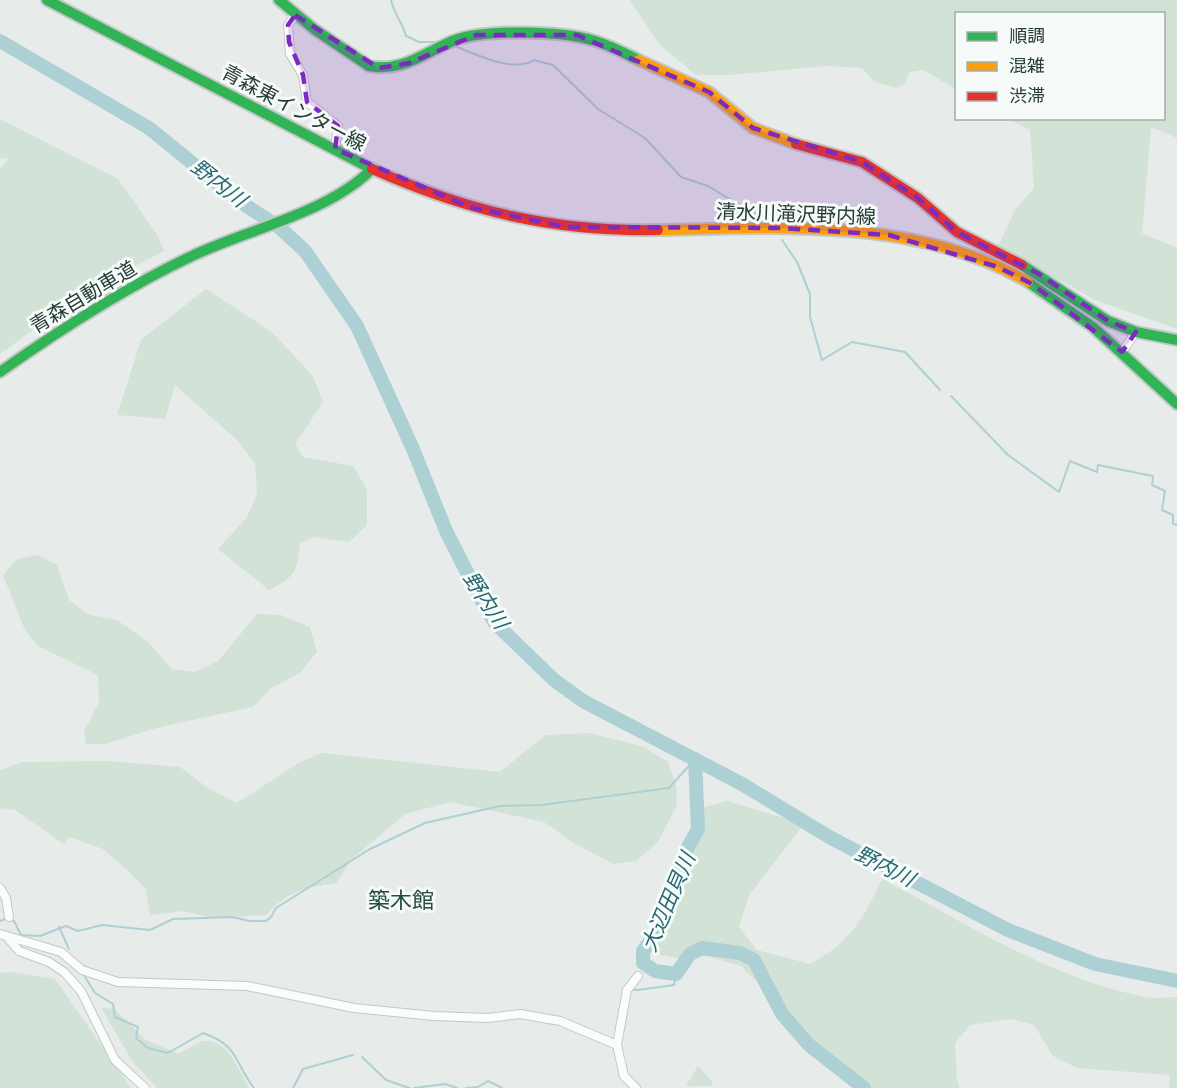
<svg xmlns="http://www.w3.org/2000/svg" width="1177" height="1088" font-family="Montserrat,'Noto Sans JP',sans-serif">
<rect width="100%" height="100%" fill="#e7ebe9"/>
<g fill="#d2e2d6">
<polygon points="630,0 1177,0 1177,138 1151,127 1142,233 1177,248 1177,329 1095,300 998,246 1015,210 1034,188 1030,130 1009,119 1164,118 1164,14 956,14 956,89 923,70 910,72 904,84 897,88 875,82 862,68 826,66 730,75 696,75 660,45"/>
<polygon points="0,119 118,179 158,236 164,251 83,293 0,354 0,169 9,159 0,158"/>
<path d="M206,289L272,332L313,376L323,402L295,444L303,457L353,466L367,490V525L349,542L313,537L300,544C297,572 295,577 269,590L218,549L247,517L257,494L255,463L238,441L175,385L165,419L117,415L141,340Z"/>
<polygon points="38,555 57,565 69,600 89,615 117,620 147,641 172,669 195,672 218,661 257,614 281,615 310,627 317,652 300,673 270,689 253,707 160,727 105,744 86,744 84,732 99,702 98,675 38,646 25,630 3,575 17,559"/>
<path d="M590,733L644,747L668,762L676,785L677,805L658,842L636,861L613,864L572,842L544,822L450,802L405,814L352,859L336,883C304,888 289,890 266,915L212,918L184,911L150,915L146,889L126,869L103,849L69,837L64,844L15,810L0,808V770L23,762L107,761L180,767L208,788L237,803L300,762L322,753L500,772L546,735Z"/>
<path d="M727,801L804,824L749,895L739,927L757,950L810,964C849,944 864,918 882,879C966,923 1051,979 1145,997C1155,999 1167,997 1177,997V1088H1169L1170,1075L1077,1068L1053,1056L1034,1025L1011,1019L970,1025L955,1043L957,1080L960,1088H870L823,1058L773,998L741,966L706,956L677,958L647,952V938L701,808Z"/>
<polygon points="12,972 55,979 131,1088 0,1088 0,973"/>
<path d="M101,1007L115,1010L146,1040L179,1054C186,1050 193,1045 200,1042C225,1033 240,1072 249,1088H157L132,1061Z"/>
<polygon points="698,1066 713,1083 711,1086 686,1086"/>
</g>
<g fill="none" stroke-linecap="round" stroke-linejoin="round">
<g stroke="#add0d4" stroke-width="2">
<path d="M391,0C394,14 402,22 406,36L419,42H438"/>
<path d="M457,47C478,55 513,73 534,60L553,65L598,109L645,138L681,177L708,186L764,220"/>
<polyline points="782,240 797,262 810,294 810,317 822,360 852,342 905,352 940,390"/>
<polyline points="951,396 1008,455 1059,492 1070,461 1097,472 1098,465 1153,476 1152,485 1165,491 1162,510 1173,515 1173,524 1177,525"/>
<polyline points="0,921 5,919 14,921 21,935 40,936 66,926 78,931 102,925 150,930 173,919 232,917 250,921 266,921 271,917 276,908 370,849 425,823 500,806 542,805 669,788 695,759"/>
<polyline points="59,927 69,949"/>
<path d="M85,977L95,993L113,1004L115,1017L138,1027L136,1038L148,1048L168,1053L203,1033C240,1046 233,1061 254,1088"/>
<polyline points="630,989 638,990 674,985 676,974"/>
<polyline points="362,1057 386,1080 409,1088"/>
<polyline points="293,1088 303,1069 353,1055"/>
<polyline points="414,1088 445,1084 457,1088"/>
<polyline points="466,1088 478,1087 488,1081 502,1088"/>
</g>
<g stroke="#add0d4" stroke-width="14">
<polyline points="0,41 149,128 239,201 279,227 305,251 357,326 413,449 446,531 479,596 494,622 554,680 583,701 742,784 831,838 1008,930 1095,964 1177,981"/>
<polyline points="695,759 698,829 687,849 673,899 661,927 643,951 643,963 655,971 676,974 690,954 702,948 740,953 754,960 782,1014 809,1045 864,1088"/>
</g>
<g stroke="#c4c8c6" stroke-width="10">
<g id="street">
<polyline points="295,15 288,25 290,54 303,75 307,102 338,126 335,149"/>
<polyline points="1122,352 1136,332"/>
<polyline points="0,888 6,898 9,917"/>
<polyline points="0,934 61,952 82,970 118,982 247,986 354,1008 434,1016 488,1018 520,1014 560,1021 617,1045 624,1076 636,1088"/>
<polyline points="7,937 19,951 49,962 64,972 81,991 115,1060 145,1088"/>
<polyline points="617,1045 627,990 638,976"/>
</g>
</g>
<g stroke="#c3c8c6" stroke-width="14">
<g id="fast">
<polyline points="47,0 372,169"/>
<path d="M279,0L314,29L369,66C402,73 427,51 455,40C486,29 561,31 592,40C608,44 624,53 639,60"/>
<polyline points="1022,265 1108,321 1136,332 1177,340"/>
<polyline points="1028,282 1093,327 1177,404"/>
<path d="M0,372C61,329 124,288 192,256C249,229 328,213 372,169"/>
</g>
</g>
<g stroke="#c3c8c6" stroke-width="14">
<g id="slow">
<polyline points="639,60 709,92 753,128 796,144"/>
<path d="M658,230C782,228 916,217 1028,282"/>
</g>
</g>
<g stroke="#c3c8c6" stroke-width="14">
<g id="jam">
<polyline points="796,144 862,162 918,198 957,232 1022,265"/>
<path d="M372,169C467,211 553,232 658,230"/>
</g>
</g>
<use href="#street" stroke="#fbfcfc" stroke-width="8"/>
<use href="#fast" stroke="#30b455" stroke-width="10"/>
<use href="#slow" stroke="#ff9f0a" stroke-width="10"/>
<use href="#jam" stroke="#e5322d" stroke-width="10"/>
</g>
<path fill="#7b2cbf" fill-opacity="0.2" stroke="#7b2cbf" stroke-width="4.5" stroke-dasharray="12 8" stroke-linejoin="round" d="M295,15L379,68L409,63L476,35H577L709,92L753,128L862,162L918,198L957,232L1039,274L1108,321L1136,332L1122,352L1032,284L998,267L889,235L781,228L566,227L469,207L335,149L338,126L307,102L303,75L289,42L288,25Z"/>
<g text-anchor="middle" dominant-baseline="central" stroke-width="6" stroke-linejoin="round" paint-order="stroke">
<g font-size="20" fill="#263d36" stroke="#f6faf8">
<text transform="translate(294 108) rotate(28)">青森東インター線</text>
<text transform="translate(796 214) rotate(2)">清水川滝沢野内線</text>
<text transform="translate(83 297) rotate(-31)">青森自動車道</text>
</g>
<g font-size="21" font-style="italic" fill="#266873" stroke="#f6faf8">
<text transform="translate(219 183) rotate(38)">野内川</text>
<text transform="translate(486 600) rotate(57)">野内川</text>
<text transform="translate(885 866) rotate(27)">野内川</text>
<text transform="translate(668 902) rotate(-67)">大辺田貝川</text>
</g>
<g font-size="22" fill="#244d42" stroke="#f6faf8">
<text x="401" y="900">築木館</text>
</g>
</g>
<rect x="955" y="12" width="210" height="108" fill="#f6faf8" stroke="#a3aeaa" stroke-width="1.5"/>
<rect x="967" y="32" width="30" height="9" fill="#30b455" stroke="#a3aeaa" stroke-width="1.5"/>
<text x="1009" y="42" font-size="18" fill="#263d36">順調</text>
<rect x="967" y="62" width="30" height="9" fill="#ff9f0a" stroke="#a3aeaa" stroke-width="1.5"/>
<text x="1009" y="72" font-size="18" fill="#263d36">混雑</text>
<rect x="967" y="92" width="30" height="9" fill="#e5322d" stroke="#a3aeaa" stroke-width="1.5"/>
<text x="1009" y="102" font-size="18" fill="#263d36">渋滞</text>
</svg>
